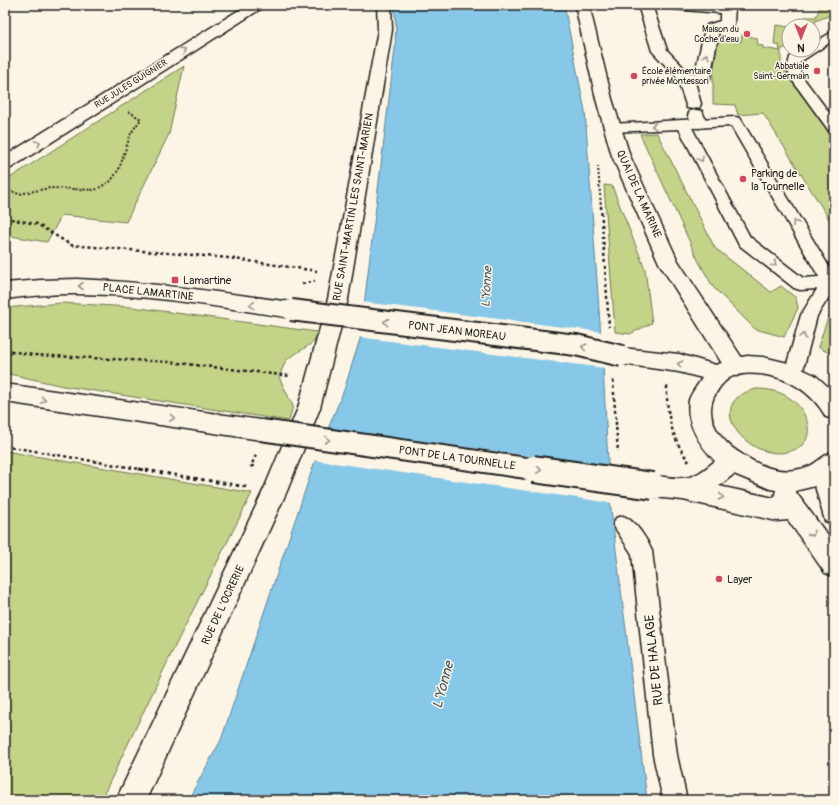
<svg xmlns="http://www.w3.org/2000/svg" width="839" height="805" font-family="Pangolin,sans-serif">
<rect width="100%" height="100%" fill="#fcf5e5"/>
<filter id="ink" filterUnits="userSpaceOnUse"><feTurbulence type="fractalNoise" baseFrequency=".025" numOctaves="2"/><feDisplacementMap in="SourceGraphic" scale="8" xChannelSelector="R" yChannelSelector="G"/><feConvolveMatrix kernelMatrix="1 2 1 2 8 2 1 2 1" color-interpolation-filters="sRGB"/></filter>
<g filter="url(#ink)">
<g fill="#c3d387" stroke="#707852">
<polygon points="821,5 834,5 834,14 815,21 818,40 813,42 813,26 800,26 800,19 805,17 816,17"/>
<polygon points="776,25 789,27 789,47 781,49 781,66 834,139 834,227 763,113 738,115 735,105 713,104 713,75 718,39 741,42 742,35 757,38 758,45 763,46 763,48 780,51 779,45 774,45"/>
<polygon points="184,66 169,134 126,222 62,215 47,242 5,235 5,181"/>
<polygon points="657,133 715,248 771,292 781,286 796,298 798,308 784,337 755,329 713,287 698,260 640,134"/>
<polygon points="604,185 612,186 645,269 652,323 630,334 615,332"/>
<polygon points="61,303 132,307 317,332 314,342 286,360 279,377 293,406 289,421 63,386 5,373 5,308"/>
<polygon points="834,312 834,357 829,353 818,347 828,317"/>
<path d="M756,389C769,389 780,391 791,399C807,410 818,439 796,449C752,470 697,402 756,389Z"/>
<polygon points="5,451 252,493 178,640 101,800 5,800"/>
</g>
<polygon fill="#87c8e8" stroke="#5c8396" points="394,5 564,5 585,111 603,366 610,501 647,800 188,800 221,740 316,458 344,390 360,339 395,49 396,24"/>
<g fill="#fcf5e5">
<polygon points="362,302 603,332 605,368 358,337"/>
<polygon points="326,428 610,467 612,503 313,460"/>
</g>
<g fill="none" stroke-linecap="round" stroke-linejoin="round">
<g stroke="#1c1c1c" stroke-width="3">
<g id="lane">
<polygon points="834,31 834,40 800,62 799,69 804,79 834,119 834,132 829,131 792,80 787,69 790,57 801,50 813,50 813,43"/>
<path d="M735,117L740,118L742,121L834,275V289L817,316L802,374L799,379L793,381L787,379L784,374L801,315L817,289L800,290L794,288L739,245L679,129L611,132L606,131L604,128L606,125L611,124ZM731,126L819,277L803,278L750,237L692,128Z"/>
<path d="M623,516C636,521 647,539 652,551L677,755L687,800H663L653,755L632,554L613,525L616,518Z"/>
</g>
</g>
<g stroke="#1c1c1c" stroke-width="3">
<g id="street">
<polygon points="247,5 264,5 262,8 11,168 5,170 5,156"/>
<polygon points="377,5 391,5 392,30 348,299 320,408 287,491 146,800 116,800 264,489 298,408 328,299 378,30"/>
<polygon points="575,5 589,5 612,99 630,156 678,261 744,361 747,367 744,373 736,376 728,373 659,263 612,156 596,99"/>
<polygon points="638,5 652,5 667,50 689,73 695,73 705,28 707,25 720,21 720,13 672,9 667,8 665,5 735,5 734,24 732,27 719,31 710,78 708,81 695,82 701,104 699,108 693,109 687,108 677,78 652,51"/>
<polygon points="696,110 702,111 707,123 705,127 699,128 693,127 688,115 690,111"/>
</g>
</g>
<g stroke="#1c1c1c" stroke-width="3">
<g id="secondary">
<path d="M77,279C149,282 220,292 291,302L298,304L301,310L298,316L291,318C220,307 147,294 75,294C52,294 28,296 5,299V283L41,280Z"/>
<path d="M622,348L679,354L716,365L732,359L747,356L763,357L788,363L815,375L834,392V419L826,417C812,392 788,377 760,374C751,373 741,373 733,376C725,380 720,386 716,393C702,416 720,441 740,453C756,464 775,473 794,470C816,468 818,457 834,451V524L825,521L815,486L795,491L834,544V577L825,573L788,520L777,521L683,500L653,497L645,494L641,486L645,478C658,474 669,479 682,478C695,478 705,469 715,461C700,445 685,424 689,400C691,393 698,385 702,378L679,372L622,364L615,362L611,356L615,350ZM734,474L770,489L776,490L774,498L719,486Z"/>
<polygon points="5,384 261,420 269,423 272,430 269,437 261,440 5,402"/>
</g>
</g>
<g stroke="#1c1c1c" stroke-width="2" stroke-dasharray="2 2" stroke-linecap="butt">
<polyline points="598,166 601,207"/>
<polyline points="5,189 19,194 50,188 95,190 111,181 119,169 131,133 141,119 128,111"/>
</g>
<g stroke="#1c1c1c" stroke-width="2.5" stroke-dasharray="3 3" stroke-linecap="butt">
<polyline points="601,206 609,327"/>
<polyline points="5,218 37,224 71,245 228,258 317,271"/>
<polyline points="302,284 315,281"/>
<polyline points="5,350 33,355 170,362 290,376"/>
<polyline points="613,380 618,452"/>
<path d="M667,386C666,415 672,438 689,462"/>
<polyline points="5,446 145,470"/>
<polyline points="256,455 251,466 256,467"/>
</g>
<polyline stroke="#1c1c1c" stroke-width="3" stroke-dasharray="3.5 3.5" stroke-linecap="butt" points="139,469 247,487"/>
<use href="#lane" fill="#fcf5e5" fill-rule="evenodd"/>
<use href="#street" fill="#fcf5e5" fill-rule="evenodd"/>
<use href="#secondary" fill="#fcf5e5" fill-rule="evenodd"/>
<g stroke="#1c1c1c" stroke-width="24" stroke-linecap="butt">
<g id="secondary-bridge-far1">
<polyline points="291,310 576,345 622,356"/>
<polyline points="261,430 540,470"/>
</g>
</g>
<g stroke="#1c1c1c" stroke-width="30" stroke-linecap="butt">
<polyline id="secondary-bridge" points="533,469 653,486"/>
</g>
<use href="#secondary-bridge-far1" stroke="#fcf5e5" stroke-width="20"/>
<use href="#secondary-bridge" stroke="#fcf5e5" stroke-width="26"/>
</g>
<defs><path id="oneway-chevron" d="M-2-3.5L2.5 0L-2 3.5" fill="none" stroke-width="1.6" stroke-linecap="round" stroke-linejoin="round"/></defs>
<g stroke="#97938b">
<use href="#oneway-chevron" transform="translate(183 51) rotate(-32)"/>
<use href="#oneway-chevron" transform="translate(706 56) rotate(-79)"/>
<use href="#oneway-chevron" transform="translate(654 126) rotate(177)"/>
<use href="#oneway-chevron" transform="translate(38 143) rotate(-32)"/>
<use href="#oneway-chevron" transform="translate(701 159) rotate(62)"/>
<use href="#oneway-chevron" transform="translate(795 223) rotate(-121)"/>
<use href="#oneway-chevron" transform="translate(774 264) rotate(38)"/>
<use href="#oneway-chevron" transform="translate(81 286) rotate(180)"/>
<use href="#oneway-chevron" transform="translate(252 305) rotate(-173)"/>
<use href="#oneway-chevron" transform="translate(386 322) rotate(-173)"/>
<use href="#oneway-chevron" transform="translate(803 336) rotate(-74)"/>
<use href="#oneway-chevron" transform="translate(584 347) rotate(-168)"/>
<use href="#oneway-chevron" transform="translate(680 364) rotate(-167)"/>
<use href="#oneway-chevron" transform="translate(43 400) rotate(8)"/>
<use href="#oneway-chevron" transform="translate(172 418) rotate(8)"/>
<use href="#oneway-chevron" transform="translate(327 440) rotate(8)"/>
<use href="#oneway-chevron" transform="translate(539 470) rotate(8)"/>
<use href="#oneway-chevron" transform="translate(721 497) rotate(12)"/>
<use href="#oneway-chevron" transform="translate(812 534) rotate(54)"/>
</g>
</g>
<g fill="#d1495b" stroke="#fcf5e5" stroke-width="1.5">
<circle cx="747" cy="34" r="4"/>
<circle cx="817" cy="71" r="4"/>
<circle cx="634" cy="76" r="4"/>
<circle cx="743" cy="179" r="4"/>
<rect x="171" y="276" width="8" height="8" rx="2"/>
<circle cx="719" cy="579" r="4"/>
</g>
<g text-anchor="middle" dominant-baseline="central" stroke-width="3" stroke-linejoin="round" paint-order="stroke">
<g font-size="9" fill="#1c1c1c" stroke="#fcf5e5" text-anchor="end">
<text x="739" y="29">Maison du<tspan x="739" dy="10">Coche d'eau</tspan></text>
<text x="809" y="66">Abbatiale<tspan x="809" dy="10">Saint-Germain</tspan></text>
<text x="642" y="71" text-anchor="start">École élémentaire<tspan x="642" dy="10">privée Montessori</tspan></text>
</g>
<g font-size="9" fill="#1c1c1c" stroke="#fcf5e5">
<text transform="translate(131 84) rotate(-32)">RUE JULES GUIGNIER</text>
</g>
<g font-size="11" fill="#1c1c1c" stroke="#fcf5e5" text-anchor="start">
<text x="751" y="173">Parking de<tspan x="751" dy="13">la Tournelle</tspan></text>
<text x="183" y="280">Lamartine</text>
<text x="727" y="579">Layer</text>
</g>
<g font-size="11" fill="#1c1c1c" stroke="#fcf5e5">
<text transform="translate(639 194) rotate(66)">QUAI DE LA MARINE</text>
<text transform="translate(353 207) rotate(-80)">RUE SAINT-MARTIN LES SAINT-MARIEN</text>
<text transform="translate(148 292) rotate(6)">PLACE LAMARTINE</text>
<text transform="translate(457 331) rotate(7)">PONT JEAN MOREAU</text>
<text transform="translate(457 458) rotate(8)">PONT DE LA TOURNELLE</text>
<text transform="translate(223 605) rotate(-65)">RUE DE L'OCRERIE</text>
</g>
<g font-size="12" font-style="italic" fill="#415863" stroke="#fcf5e5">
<text transform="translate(487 287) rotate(-87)">L'Yonne</text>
</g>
<g font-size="13" fill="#1c1c1c" stroke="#fcf5e5">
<text transform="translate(654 660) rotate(-96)">RUE DE HALAGE</text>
</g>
<g font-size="14" font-style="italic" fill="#415863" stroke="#fcf5e5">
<text transform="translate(443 685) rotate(-75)">L'Yonne</text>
</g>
</g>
<rect width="839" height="805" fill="none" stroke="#fcf5e5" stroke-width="20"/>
<rect x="10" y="10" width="819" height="785" fill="none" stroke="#1c1c1c" stroke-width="1.5" filter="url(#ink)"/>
<g transform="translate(801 38) rotate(180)"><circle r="19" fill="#fcf5e5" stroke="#a29e95"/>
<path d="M0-3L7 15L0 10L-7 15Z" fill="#d1495b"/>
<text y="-6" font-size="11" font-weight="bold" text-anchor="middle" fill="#1c1c1c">N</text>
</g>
</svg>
